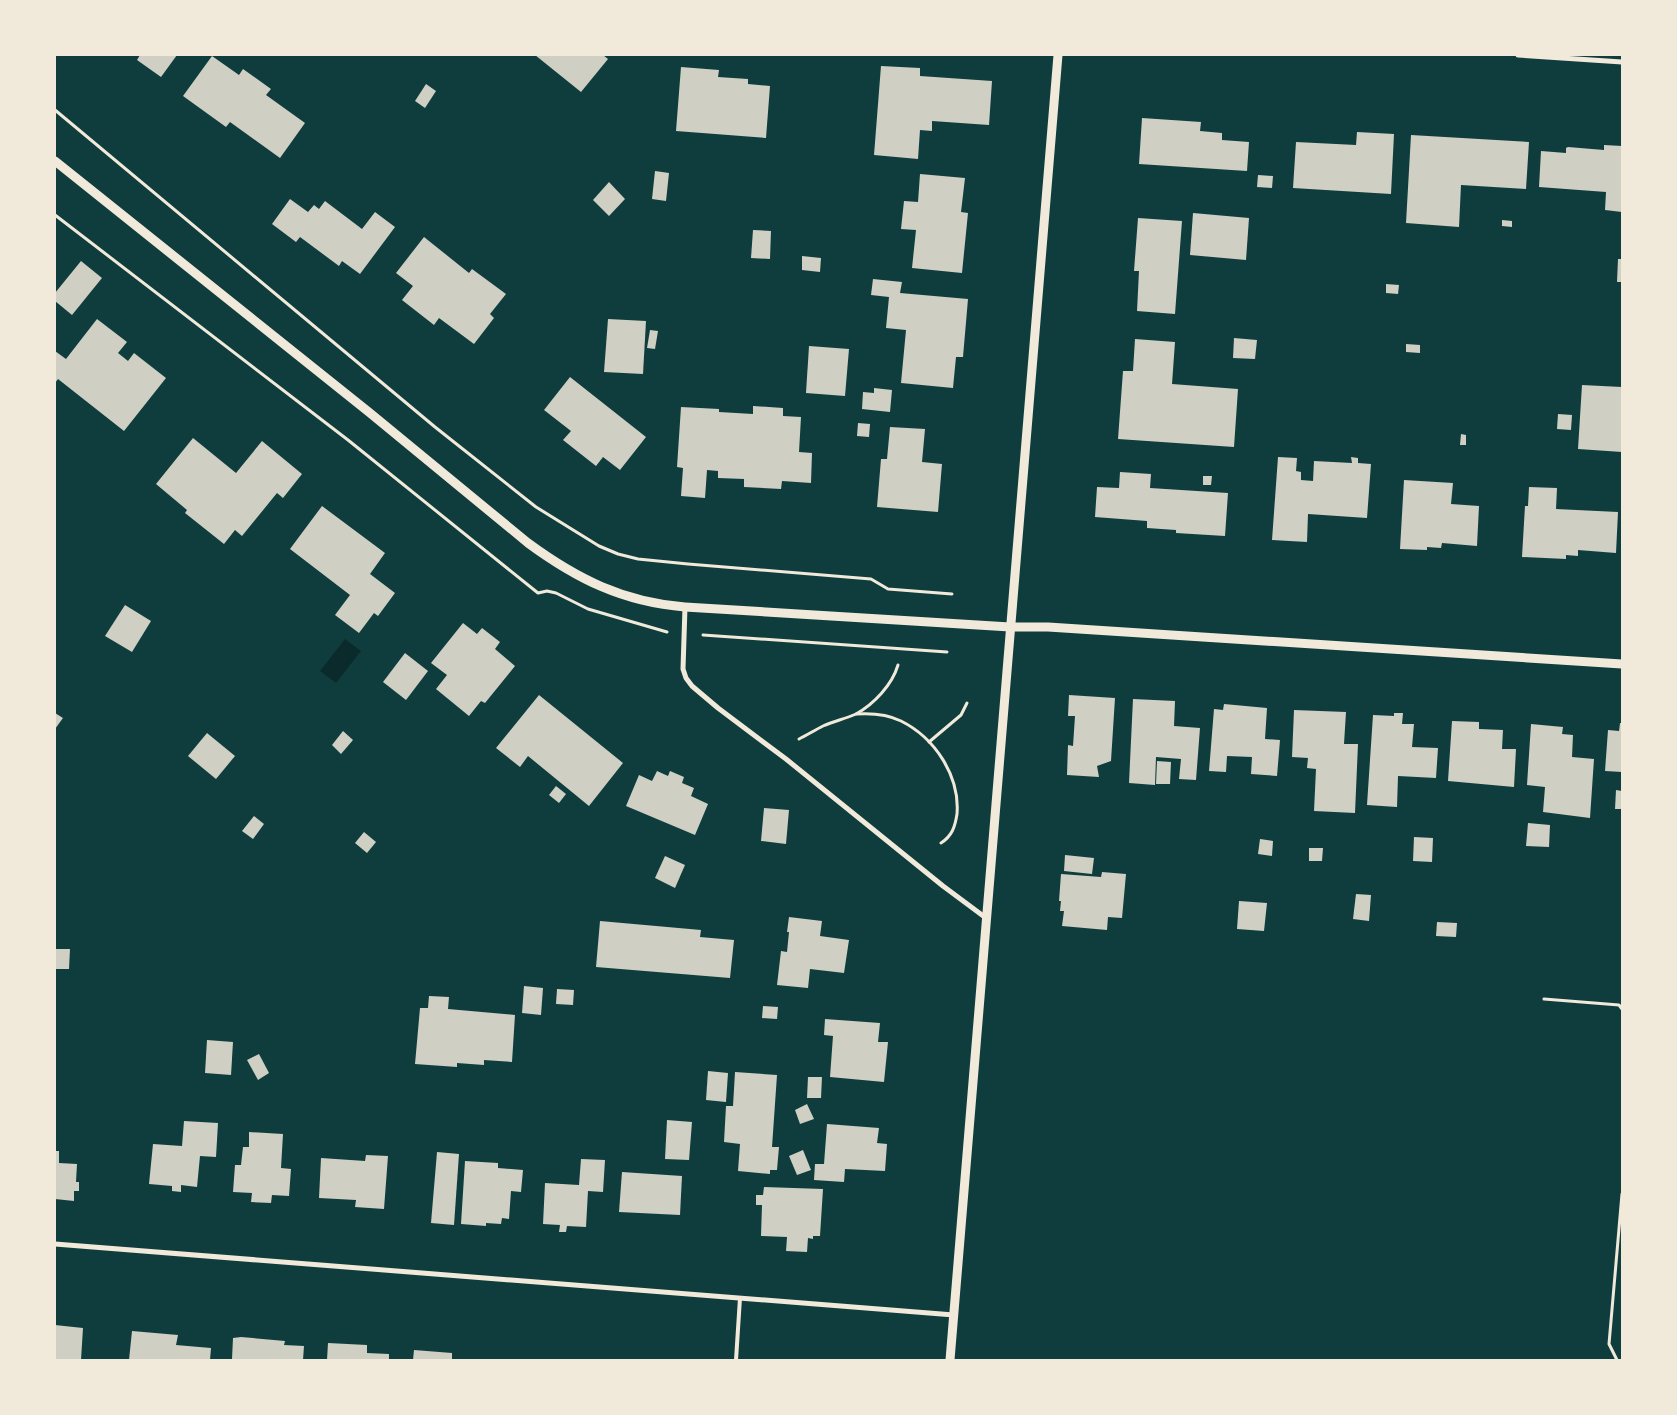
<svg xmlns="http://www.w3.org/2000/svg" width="1677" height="1415" font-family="'Alegreya Sans',sans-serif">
<rect width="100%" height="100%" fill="#0f3d3e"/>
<polygon fill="#0a2a2b" points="345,639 361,651 336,683 320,671"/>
<g fill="#cfcfc3">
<polygon points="140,55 177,55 161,77 137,60"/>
<polygon points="535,55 603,55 608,59 581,92"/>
<polygon points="212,56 239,75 243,69 271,89 266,95 305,123 280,158 230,122 226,127 183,96"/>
<polygon points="881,66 920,68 920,76 992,81 989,125 932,121 932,131 920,130 918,159 874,155"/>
<polygon points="681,67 719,70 718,77 748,79 748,84 770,86 766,138 676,131"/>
<polygon points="426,84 436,91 425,108 415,101"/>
<polygon points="1142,118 1201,122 1200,131 1222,133 1222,140 1249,142 1247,171 1139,164"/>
<polygon points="1357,132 1394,134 1391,194 1293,188 1296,142 1356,145"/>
<polygon points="1411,135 1529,142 1526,189 1461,185 1459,227 1406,223"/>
<polygon points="1604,145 1622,146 1622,212 1605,210 1606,192 1539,187 1541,151 1566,153 1566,148 1568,147 1604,150"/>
<polygon points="655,171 669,173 666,201 652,199"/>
<polygon points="920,174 965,178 961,212 968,213 962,273 912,268 916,230 901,229 904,201 918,202"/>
<polygon points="1258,175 1273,176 1272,188 1257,187"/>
<polygon points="609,182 625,199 609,216 593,200"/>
<polygon points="290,199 308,212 314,205 319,209 325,201 362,229 375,212 395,227 360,274 342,261 339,266 300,237 296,242 272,224"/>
<polygon points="1193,213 1249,218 1246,260 1190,255"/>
<polygon points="1138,218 1182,221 1175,314 1137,311 1139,271 1134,271"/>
<polygon points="1502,220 1512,221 1512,227 1502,226"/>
<polygon points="753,230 771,231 770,259 751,258"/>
<polygon points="424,237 469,273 472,269 506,294 490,314 494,318 474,344 439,318 434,325 402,300 413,286 396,273"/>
<polygon points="802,256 821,258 820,272 802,270"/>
<polygon points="1618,259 1622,259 1622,282 1617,282"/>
<polygon points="81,261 102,278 72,315 55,301 55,293"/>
<polygon points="873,279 902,282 900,293 968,299 963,357 956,357 953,388 901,383 906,330 886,328 889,297 871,295"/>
<polygon points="1386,284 1399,285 1398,294 1386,293"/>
<polygon points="97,319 127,342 118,353 128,361 134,353 166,378 124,431 58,379 55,383 55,351 66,359"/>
<polygon points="608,319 646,321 643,374 604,372"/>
<polygon points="650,330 658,331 655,349 647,348"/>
<polygon points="1234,338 1257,340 1255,359 1233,358"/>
<polygon points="1135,339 1175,342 1172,384 1238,389 1234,447 1118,439 1123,371 1133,371"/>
<polygon points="1406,344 1420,345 1420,353 1406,352"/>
<polygon points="809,346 849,349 845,396 806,393"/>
<polygon points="570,377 646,437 620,470 603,457 596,466 563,440 571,431 544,410"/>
<polygon points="1582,385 1622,387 1622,452 1578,449"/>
<polygon points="874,388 892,390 890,412 862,409 863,392 874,393"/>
<polygon points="753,406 783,408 783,416 801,417 799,452 812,453 811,483 782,481 781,489 744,487 744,479 718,478 718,471 707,470 705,498 681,496 683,468 677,467 681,407 719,409 719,412 753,414"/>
<polygon points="1558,414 1572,415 1571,430 1557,429"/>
<polygon points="858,423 870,424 869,437 857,436"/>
<polygon points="890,427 925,429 922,462 942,464 938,512 877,507 881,459 887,459"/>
<polygon points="1461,434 1466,435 1466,445 1460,445"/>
<polygon points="193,438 236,473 262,441 302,474 283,498 277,493 242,536 235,530 224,544 185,513 187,510 156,484"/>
<polygon points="1278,457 1297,458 1296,471 1301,472 1301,480 1313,481 1314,461 1352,463 1351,457 1358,458 1358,463 1371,464 1367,518 1308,514 1307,542 1272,540"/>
<polygon points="1120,472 1151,474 1150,488 1228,493 1225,536 1176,533 1176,530 1147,528 1147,521 1095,517 1097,487 1119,488"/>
<polygon points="1203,476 1212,476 1211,485 1203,485"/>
<polygon points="1404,480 1453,483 1451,504 1479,506 1477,546 1442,543 1441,548 1427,547 1427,550 1400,549"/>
<polygon points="1529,487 1557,488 1556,509 1618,512 1616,553 1578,550 1578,556 1566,555 1566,559 1522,557 1525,506 1528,506"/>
<polygon points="322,506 385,553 370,574 395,593 378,616 374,613 359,633 335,615 350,595 290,549"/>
<polygon points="125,605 151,621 132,652 105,636"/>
<polygon points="463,623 477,634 482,628 500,642 495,649 515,666 485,703 481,701 469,716 436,689 447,675 431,663"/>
<polygon points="405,653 428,671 406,700 383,682"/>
<polygon points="539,695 623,763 589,806 528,756 520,767 496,748"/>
<polygon points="1069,695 1115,698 1111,761 1097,766 1099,777 1067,775 1068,745 1073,746 1075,716 1068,716"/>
<polygon points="1133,699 1175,701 1174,726 1200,728 1196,780 1179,779 1181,759 1156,757 1155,785 1129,783"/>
<polygon points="1224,704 1267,708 1265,739 1280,740 1277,776 1251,774 1252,757 1227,756 1226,772 1209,771 1214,709 1223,710"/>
<polygon points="1294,710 1346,712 1344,744 1358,744 1355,813 1314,811 1316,769 1307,768 1308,758 1292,757"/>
<polygon points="55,713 63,718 55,729"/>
<polygon points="1394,713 1403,713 1402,724 1414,724 1412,747 1438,748 1436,778 1398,776 1397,807 1367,805 1373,715 1394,716"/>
<polygon points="1452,721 1479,722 1479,729 1503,730 1502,749 1516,749 1514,787 1448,781"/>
<polygon points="1620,723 1622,723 1622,772 1605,771 1608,730 1619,731"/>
<polygon points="1531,724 1563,727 1562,734 1573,735 1572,757 1594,759 1590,818 1543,812 1545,787 1527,785"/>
<polygon points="343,731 353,740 341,754 332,745"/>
<polygon points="207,733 235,756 216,779 188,756"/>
<polygon points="1157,761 1171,762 1170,784 1156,784"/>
<polygon points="657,771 668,776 670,771 684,777 682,783 694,788 691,796 708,804 695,835 626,806 639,775 652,781"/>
<polygon points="556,786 566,794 559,803 549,795"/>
<polygon points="1616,790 1622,791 1622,809 1615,809"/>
<polygon points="764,808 789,810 786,844 761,841"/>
<polygon points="254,816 264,824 253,839 242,831"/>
<polygon points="1528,823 1550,825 1549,847 1526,846"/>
<polygon points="364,832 376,842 367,853 355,843"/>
<polygon points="1414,837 1433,838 1432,862 1413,861"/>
<polygon points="1260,839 1273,841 1272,856 1258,854"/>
<polygon points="1309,848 1323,848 1322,861 1309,861"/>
<polygon points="1065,855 1094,858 1092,874 1064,871"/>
<polygon points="665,856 685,865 675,888 655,878"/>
<polygon points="1102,872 1126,874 1122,918 1108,917 1107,930 1062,926 1064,911 1060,911 1061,901 1059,901 1061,874 1101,877"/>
<polygon points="1356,894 1371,895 1369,921 1353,919"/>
<polygon points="1239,901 1267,903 1264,931 1237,929"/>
<polygon points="789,917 822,921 820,936 849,940 844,973 810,969 808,988 777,985 781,951 787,952 789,932 787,932"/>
<polygon points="600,921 701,930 700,937 734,940 730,978 596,967"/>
<polygon points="1437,922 1457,923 1456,937 1436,936"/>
<polygon points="55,949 70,949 69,969 55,969"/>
<polygon points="524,986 543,988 541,1015 522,1013"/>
<polygon points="557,989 574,990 573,1005 556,1004"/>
<polygon points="429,996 449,997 448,1009 515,1015 512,1062 484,1060 484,1065 457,1063 457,1067 415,1064 420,1008 428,1008"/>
<polygon points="763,1006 778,1007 777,1019 762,1018"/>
<polygon points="825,1019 880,1023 878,1042 888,1042 884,1082 830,1077 833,1036 824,1035"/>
<polygon points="207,1040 233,1042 231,1075 205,1073"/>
<polygon points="259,1054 269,1073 258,1080 247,1060"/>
<polygon points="708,1071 728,1073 726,1102 706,1100"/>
<polygon points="735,1072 777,1075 772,1147 779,1147 777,1170 770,1170 770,1174 738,1171 740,1144 724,1142 726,1106 733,1106"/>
<polygon points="808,1077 822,1077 821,1098 807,1098"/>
<polygon points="807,1104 814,1119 800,1124 795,1110"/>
<polygon points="667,1120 692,1122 689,1160 665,1159"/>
<polygon points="184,1121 218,1123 216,1157 200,1156 197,1187 181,1185 181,1192 172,1191 172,1186 149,1184 153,1144 182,1146"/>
<polygon points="827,1124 879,1128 877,1143 887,1144 885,1171 845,1169 844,1182 814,1180 815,1164 824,1164"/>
<polygon points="249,1132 283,1134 281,1168 291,1169 289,1196 272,1195 271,1203 251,1202 252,1193 233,1192 235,1165 241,1165 243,1147 249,1147"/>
<polygon points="803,1150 811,1170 797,1175 789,1156"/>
<polygon points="55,1151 59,1151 59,1163 77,1164 76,1182 79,1182 79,1191 74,1191 74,1201 55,1199"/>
<polygon points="437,1152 459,1154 454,1225 431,1223"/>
<polygon points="366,1155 388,1156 384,1209 355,1207 356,1200 319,1198 321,1158 365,1161"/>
<polygon points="581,1159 605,1160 603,1192 588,1191 586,1227 567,1226 566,1232 559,1232 560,1225 543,1224 545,1183 579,1185"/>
<polygon points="465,1161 498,1163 498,1168 523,1170 521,1192 511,1191 509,1219 502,1218 501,1224 486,1223 486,1226 461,1224"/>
<polygon points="622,1172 682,1176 680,1215 619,1212"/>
<polygon points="764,1187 823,1189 820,1236 813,1236 813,1239 808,1238 807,1252 786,1251 787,1237 761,1236 762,1205 756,1205 756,1195 763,1195"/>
<polygon points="55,1325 83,1328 81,1360 55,1360"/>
<polygon points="132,1331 178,1335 176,1345 211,1348 210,1360 129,1360"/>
<polygon points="241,1337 285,1341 284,1345 304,1346 303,1360 232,1359 233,1338"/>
<polygon points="328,1343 367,1345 367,1353 389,1354 389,1360 327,1360"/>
<polygon points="414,1350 452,1353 452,1360 413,1360"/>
</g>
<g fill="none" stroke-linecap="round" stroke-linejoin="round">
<g stroke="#f1e9da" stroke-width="3">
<polyline points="55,110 435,427 536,507 599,546 618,554 638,559 688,564 871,579 888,589 952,594"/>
<polyline points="55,215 348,440 538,593 547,591 556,593 588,609 667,632"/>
<polyline points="703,635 947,652"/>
<path d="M856,714C871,713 887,714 901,721C935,738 960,776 957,814C955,827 952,836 941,843"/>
<path d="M799,739C807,735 815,730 823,726C834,721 845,719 856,714C874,704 892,685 898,665"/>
<polyline points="929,742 961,715 967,703"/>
<polyline points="1544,999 1619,1005 1622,1009"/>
<polyline points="1617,1360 1609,1344 1622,1194"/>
</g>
<polyline stroke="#f1e9da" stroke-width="4" points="736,1360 740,1298"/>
<g stroke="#f1e9da" stroke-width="5">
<polyline points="1518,55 1622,62"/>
<polyline points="685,607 683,669 686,678 692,686 718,708 786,759 943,886 986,918"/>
<polyline points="55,1244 954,1315"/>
</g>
<g stroke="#f1e9da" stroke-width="9">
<path d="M55,161L370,413L528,543C577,579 623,602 685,607L1010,627H1048L1622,664"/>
<polyline points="950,1360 1058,55"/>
</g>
</g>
<rect width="1677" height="1415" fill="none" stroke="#f1e9da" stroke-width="112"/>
</svg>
